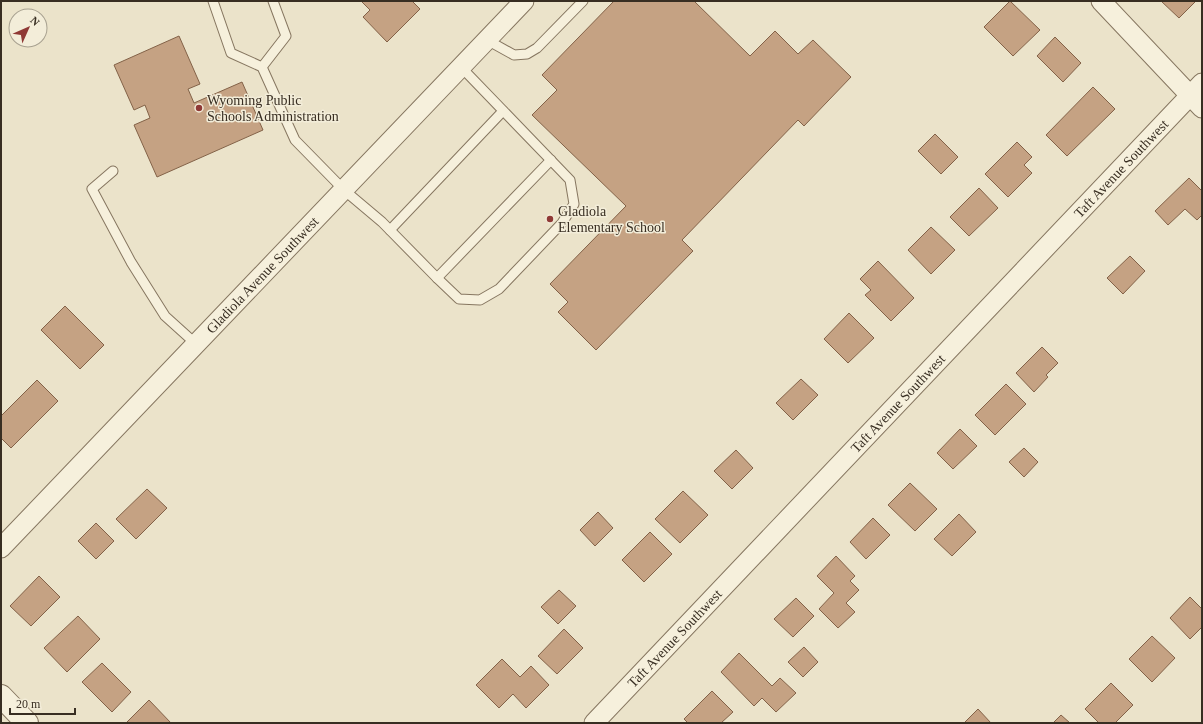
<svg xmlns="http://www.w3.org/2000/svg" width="1203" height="724" font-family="'Times New Roman',serif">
<rect width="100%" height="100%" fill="#ebe3ca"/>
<g fill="#c5a283" stroke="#836248">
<polygon points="361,1 412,1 420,9 387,42 363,17 370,10"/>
<polygon points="614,1 638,1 639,2 640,1 694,1 750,56 775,31 798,54 813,40 851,77 804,126 798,120 682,240 693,251 596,350 558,312 568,302 550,284 626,206 532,115 557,90 542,75"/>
<polygon points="1010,1 1040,30 1013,56 984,27"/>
<polygon points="1161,1 1196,1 1179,18"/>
<polygon points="179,36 200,84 188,89 194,103 242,82 263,130 157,177 134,125 150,118 145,105 134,110 114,65"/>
<polygon points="1055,37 1081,63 1063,82 1037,56"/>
<polygon points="1093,87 1115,109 1067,156 1046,135"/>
<polygon points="935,134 958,157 941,174 918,151"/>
<polygon points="1017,142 1032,157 1024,165 1032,173 1008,197 985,174"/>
<polygon points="1189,178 1202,191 1202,215 1197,220 1185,209 1168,225 1155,211"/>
<polygon points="979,188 998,208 969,236 950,217"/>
<polygon points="931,227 955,250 931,274 908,250"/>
<polygon points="1130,256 1145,271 1123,294 1107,278"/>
<polygon points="878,261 914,298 891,321 865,295 871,290 860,279"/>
<polygon points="65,306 104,345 80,369 41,330"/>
<polygon points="849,313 874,338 848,363 824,339"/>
<polygon points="1042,347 1058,363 1046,375 1048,377 1034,392 1016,373"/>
<polygon points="801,379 818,395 793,420 776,403"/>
<polygon points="37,380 58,401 11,448 1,438 1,416"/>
<polygon points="1006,384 1026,404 995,435 975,415"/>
<polygon points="960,429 977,446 953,469 937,453"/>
<polygon points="1024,448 1038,462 1024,477 1009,462"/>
<polygon points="736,450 753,468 732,489 714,471"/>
<polygon points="910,483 937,509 915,531 888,505"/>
<polygon points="147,489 167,508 136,539 116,519"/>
<polygon points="683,491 708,515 680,543 655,519"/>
<polygon points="598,512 613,528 595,546 580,530"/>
<polygon points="959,514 976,532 952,556 934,539"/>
<polygon points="873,518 890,535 866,559 850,542"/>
<polygon points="96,523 114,541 96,559 78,541"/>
<polygon points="650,532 672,554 644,582 622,560"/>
<polygon points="836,556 855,576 850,581 859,590 846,603 855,612 838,628 819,609 834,593 817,576"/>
<polygon points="39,576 60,597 31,626 10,606"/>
<polygon points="559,590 576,606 558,624 541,607"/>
<polygon points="1190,597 1202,609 1202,627 1190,639 1170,618"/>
<polygon points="796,598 814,616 793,637 774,619"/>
<polygon points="78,616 100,639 67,672 44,648"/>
<polygon points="564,629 583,648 557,674 538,656"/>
<polygon points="1152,636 1175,658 1152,682 1129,659"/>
<polygon points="804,647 818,662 803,677 788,662"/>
<polygon points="739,653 772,686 780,678 796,693 776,712 762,698 754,706 721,672"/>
<polygon points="502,659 520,677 531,666 549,685 526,708 513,694 499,708 476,685"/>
<polygon points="102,663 131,692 112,712 82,682"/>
<polygon points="1111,683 1133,705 1115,723 1099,723 1085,709"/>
<polygon points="712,691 733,712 721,723 688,723 684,719"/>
<polygon points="149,700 171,723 126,723"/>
<polygon points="978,709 991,723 964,723"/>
<polygon points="1061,715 1070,723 1053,723"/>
</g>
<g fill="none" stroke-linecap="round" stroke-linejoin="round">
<g stroke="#867660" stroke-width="11">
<g id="service">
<polyline points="213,1 231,53 262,67 295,140 344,190 382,222 437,278 459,299 480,300 499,289 562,223 574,204 570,180 461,67"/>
<polyline points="487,40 514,55 527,54 537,48 583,1"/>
<polyline points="262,67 286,36 273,1"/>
<polyline points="113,171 92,189 131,262 165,316 196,344"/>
<polyline points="390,230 503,111"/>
<polyline points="437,278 551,160"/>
</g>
</g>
<g stroke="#867660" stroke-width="21">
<g id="minor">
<polyline points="1101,1 1202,108"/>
<path id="s1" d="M1,548L524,1"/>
<path id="s2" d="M594,723L1202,83"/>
</g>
</g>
<g stroke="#867660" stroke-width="24">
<polyline id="tertiary" points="1,696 27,723"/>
</g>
<use href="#service" stroke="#f6f0dc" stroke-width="9"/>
<use href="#minor" stroke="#f6f0dc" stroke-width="19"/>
<use href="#tertiary" stroke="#f6f0dc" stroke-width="22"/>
</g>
<g fill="#8f3935" stroke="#f3edd9" stroke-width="1.5">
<circle cx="199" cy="108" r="4"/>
<circle cx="550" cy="219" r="4"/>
</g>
<g text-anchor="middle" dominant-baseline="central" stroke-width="3" stroke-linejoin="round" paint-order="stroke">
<g font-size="14" fill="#382e22" stroke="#f3edd9" text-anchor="start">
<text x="207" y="100">Wyoming Public<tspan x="207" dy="16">Schools Administration</tspan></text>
<text x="558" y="211">Gladiola<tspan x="558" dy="16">Elementary School</tspan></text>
</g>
<g font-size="14" fill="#382e22" stroke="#f3edd9">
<text stroke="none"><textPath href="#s2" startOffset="765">Taft Avenue Southwest</textPath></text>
<text stroke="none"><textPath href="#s1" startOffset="378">Gladiola Avenue Southwest</textPath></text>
<text stroke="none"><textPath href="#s2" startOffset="441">Taft Avenue Southwest</textPath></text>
<text stroke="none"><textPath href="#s2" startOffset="117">Taft Avenue Southwest</textPath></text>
</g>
</g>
<rect width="1203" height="724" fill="none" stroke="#382e22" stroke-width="4"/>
<g transform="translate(28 28) rotate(45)"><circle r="19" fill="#f3edd9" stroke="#a8a190"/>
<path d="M0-3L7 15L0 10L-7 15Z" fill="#8f3935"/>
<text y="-6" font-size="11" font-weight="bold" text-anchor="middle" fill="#382e22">N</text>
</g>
<path d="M10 708v6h65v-6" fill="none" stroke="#382e22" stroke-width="2"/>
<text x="16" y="708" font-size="12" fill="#382e22" stroke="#f3edd9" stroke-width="3" paint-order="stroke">20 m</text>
</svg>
